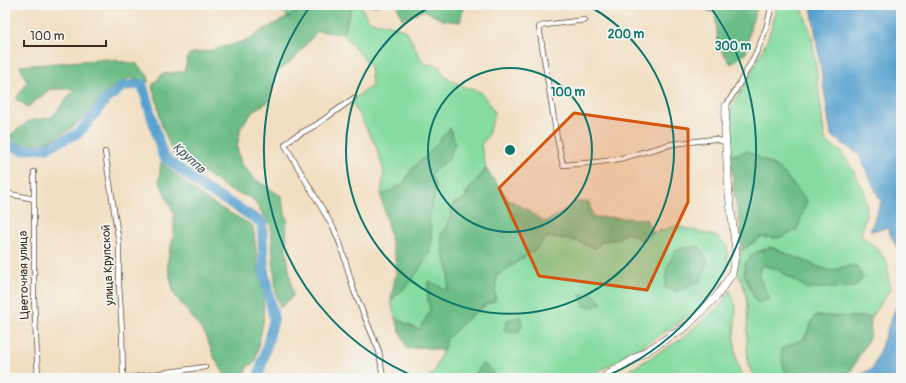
<svg xmlns="http://www.w3.org/2000/svg" width="906" height="383" font-family="Pangolin,sans-serif">
<rect width="100%" height="100%" fill="#f6f6f2"/>
<filter id="ink" filterUnits="userSpaceOnUse"><feTurbulence type="fractalNoise" baseFrequency=".025" numOctaves="2"/><feDisplacementMap in="SourceGraphic" scale="8" xChannelSelector="R" yChannelSelector="G"/><feConvolveMatrix kernelMatrix="1 2 1 2 8 2 1 2 1" color-interpolation-filters="sRGB"/></filter>
<filter id="wash" filterUnits="userSpaceOnUse"><feTurbulence type="fractalNoise" baseFrequency=".012" numOctaves="4" result="noise"/><feDisplacementMap in="SourceGraphic" scale="16" xChannelSelector="R" yChannelSelector="G"/><feGaussianBlur stdDeviation="0.9" result="paint"/><feColorMatrix in="noise" values="0 0 0 0 0 0 0 0 0 0 0 0 0 0 0 0 0 1.4 0 .05"/><feComposite in="paint" operator="in"/></filter>
<g filter="url(#wash)">
<rect width="100%" height="100%" fill="#f2dfc2"/>
<g fill="#86dca0" stroke="#60835f" fill-rule="evenodd">
<polygon points="279,5 305,5 288,17"/>
<polygon points="360,5 369,21 390,25 406,31 424,64 439,66 445,77 464,87 481,92 495,113 488,135 481,145 486,169 470,188 464,199 453,204 450,218 441,235 444,253 449,273 448,291 428,281 428,300 430,311 419,330 395,318 391,300 410,283 432,241 429,219 436,188 431,173 449,159 427,155 413,168 403,184 381,196 384,172 376,146 351,100 372,86 370,65 343,34 351,9"/>
<path d="M775,5H801L812,37L825,141L840,151L850,165L864,190L867,209L861,236L876,247L887,262L890,290L871,317L815,316L787,374L790,378H753C752,372 749,366 748,360C744,332 754,297 737,272L741,251L761,237L778,238L807,201L780,169L747,151L730,156L729,138L731,109L744,86L767,41L776,13ZM798,258L816,266L831,271L846,266L808,289L775,268L761,265L759,277L750,289L745,274V263Z"/>
<polygon points="676,226 716,236 727,246 728,266 715,290 694,312 679,323 629,355 586,378 492,378 493,371 472,378 427,378 434,372 447,339 467,319 487,304 495,301 496,276 533,251 547,237 573,240 595,248 603,241 618,239 627,232 641,240 654,233"/>
<polygon points="730,290 736,307 734,335 736,358 742,378 617,378 680,340 721,305"/>
</g>
<g fill="#6cbc86" stroke="#547352">
<polygon points="305,5 379,5 378,6 360,5 351,9 343,34 317,31 295,58 276,73 268,102 254,110 241,127 237,147 241,164 256,180 281,196 287,220 286,250 293,296 280,308 276,294 271,226 252,198 231,191 197,168 173,154 161,123 157,102 152,86 162,74 184,71 189,54 212,50 249,40 259,32 288,17"/>
<polygon points="397,5 498,5 495,9 464,6 460,22 442,20 424,10 402,19"/>
<polygon points="703,5 758,5 751,25 746,53 731,64 718,45 715,13 708,11"/>
<polygon points="107,59 137,64 148,76 149,82 129,78 110,89 74,127 47,142 20,144 8,137 29,121 52,117 75,89 50,89 28,107 16,99 27,82 20,66"/>
<polygon points="450,128 455,143 449,159 431,173 436,188 429,219 432,241 429,254 410,283 391,300 396,273 395,257 381,196 403,184 413,168 427,155"/>
<polygon points="747,151 780,169 807,201 797,230 778,238 761,237 741,251 741,229 735,198 730,156"/>
<polygon points="161,162 205,199 253,226 258,266 264,293 263,323 255,362 247,367 244,378 227,378 215,359 205,334 174,294 167,264 174,232 174,213 159,181"/>
<polygon points="486,169 509,200 526,209 544,222 561,213 575,202 589,202 593,217 646,219 654,233 641,240 627,232 618,239 603,241 595,248 573,240 547,237 534,251 496,276 495,301 486,304 467,319 447,339 443,351 421,347 407,349 395,318 419,330 430,311 428,300 428,281 448,290 449,273 444,253 441,235 450,218 453,204 464,199 470,188"/>
<polygon points="699,246 708,261 700,282 677,292 665,288 667,268 676,249"/>
<polygon points="771,247 816,266 831,271 846,266 857,266 863,278 855,287 808,289 775,268 761,265 759,277 770,299 757,303 744,274 745,263 754,253"/>
<polygon points="579,294 592,294 602,303 592,307 584,306"/>
<polygon points="521,316 522,327 517,333 504,330 507,320"/>
<path d="M815,316L871,317L870,336L847,378H790C782,369 782,360 781,349L805,338Z"/>
<polygon points="483,363 493,371 492,378 472,378"/>
</g>
<g fill="#57a1cf" stroke="#496676">
<polygon points="811,5 901,5 901,256 887,228 870,231 881,202 859,155 831,135"/>
<polygon points="901,293 901,378 855,378 873,368"/>
</g>
<g fill="none" stroke-linecap="round" stroke-linejoin="round">
<polyline stroke="#57a1cf" stroke-width="10" points="5,144 22,150 46,148 79,133 105,101 123,86 142,84 163,156 205,189 237,207 262,223 264,272 274,319 258,378"/>
</g>
</g>
<g filter="url(#ink)">
<g fill="none" stroke-linecap="round" stroke-linejoin="round">
<g stroke="#564537" stroke-width="6">
<g id="street">
<polyline points="585,20 545,25 539,27 557,138 563,165 599,162 619,159 672,144 714,139 725,142"/>
<polyline points="354,98 316,125 292,138 285,145 334,229 341,246 354,291 379,351 383,378"/>
<path d="M726,106C743,77 768,39 771,5"/>
<polyline points="105,152 119,243 119,285 122,331 123,378"/>
<polyline points="34,172 34,299 38,378"/>
<polyline points="5,193 34,199"/>
<polyline points="126,378 205,367"/>
</g>
</g>
<g stroke="#564537" stroke-width="8">
<polyline id="secondary" points="603,378 687,326 716,297 732,274 736,251 729,194 725,130 726,106"/>
</g>
<use href="#street" stroke="#fff" stroke-width="4.5"/>
<use href="#secondary" stroke="#fff" stroke-width="7"/>
</g>
</g>
<path fill="#d7540e" fill-opacity="0.2" stroke="#d7540e" stroke-width="3" stroke-linejoin="round" d="M574,113L688,129V202L647,290L539,276L499,188Z"/>
<g fill="none" stroke="#0f766e" stroke-width="2">
<circle cx="510" cy="150" r="82"/>
<path d="M587 5A164 164 0 1 1 433 5"/>
<path d="M416 377A246 246 0 0 1 311 5M709 5A246 246 0 0 1 604 377"/>
</g>
<g text-anchor="middle" dominant-baseline="central" stroke-width="3.5" stroke-linejoin="round" paint-order="stroke">
<g font-size="12" fill="#3b2a1e" stroke="#f6f6f2">
<text transform="translate(108 265) rotate(-93)">улица Крупской</text>
<text transform="translate(24 275) rotate(-91)">Цветочная улица</text>
</g>
<g font-size="13" font-style="italic" fill="#465a65" stroke="#f6f6f2">
<text transform="translate(189 158) rotate(42)">Круппа</text>
</g>
</g>
<circle cx="510" cy="150" r="6" fill="#0f766e" stroke="#f6f6f2" stroke-width="2"/>
<g font-size="12" text-anchor="middle" font-weight="bold" fill="#0f766e" stroke="#f6f6f2" stroke-width="3.5" stroke-linejoin="round" paint-order="stroke">
<text x="626" y="38">200 m</text>
<text x="733" y="50">300 m</text>
<text x="568" y="96">100 m</text>
</g>
<rect width="906" height="383" fill="none" stroke="#f6f6f2" stroke-width="20"/>
<path d="M24 40v6h82v-6" fill="none" stroke="#3b2a1e" stroke-width="2"/>
<text x="30" y="40" font-size="12" fill="#3b2a1e" stroke="#f6f6f2" stroke-width="3" paint-order="stroke">100 m</text>
</svg>
